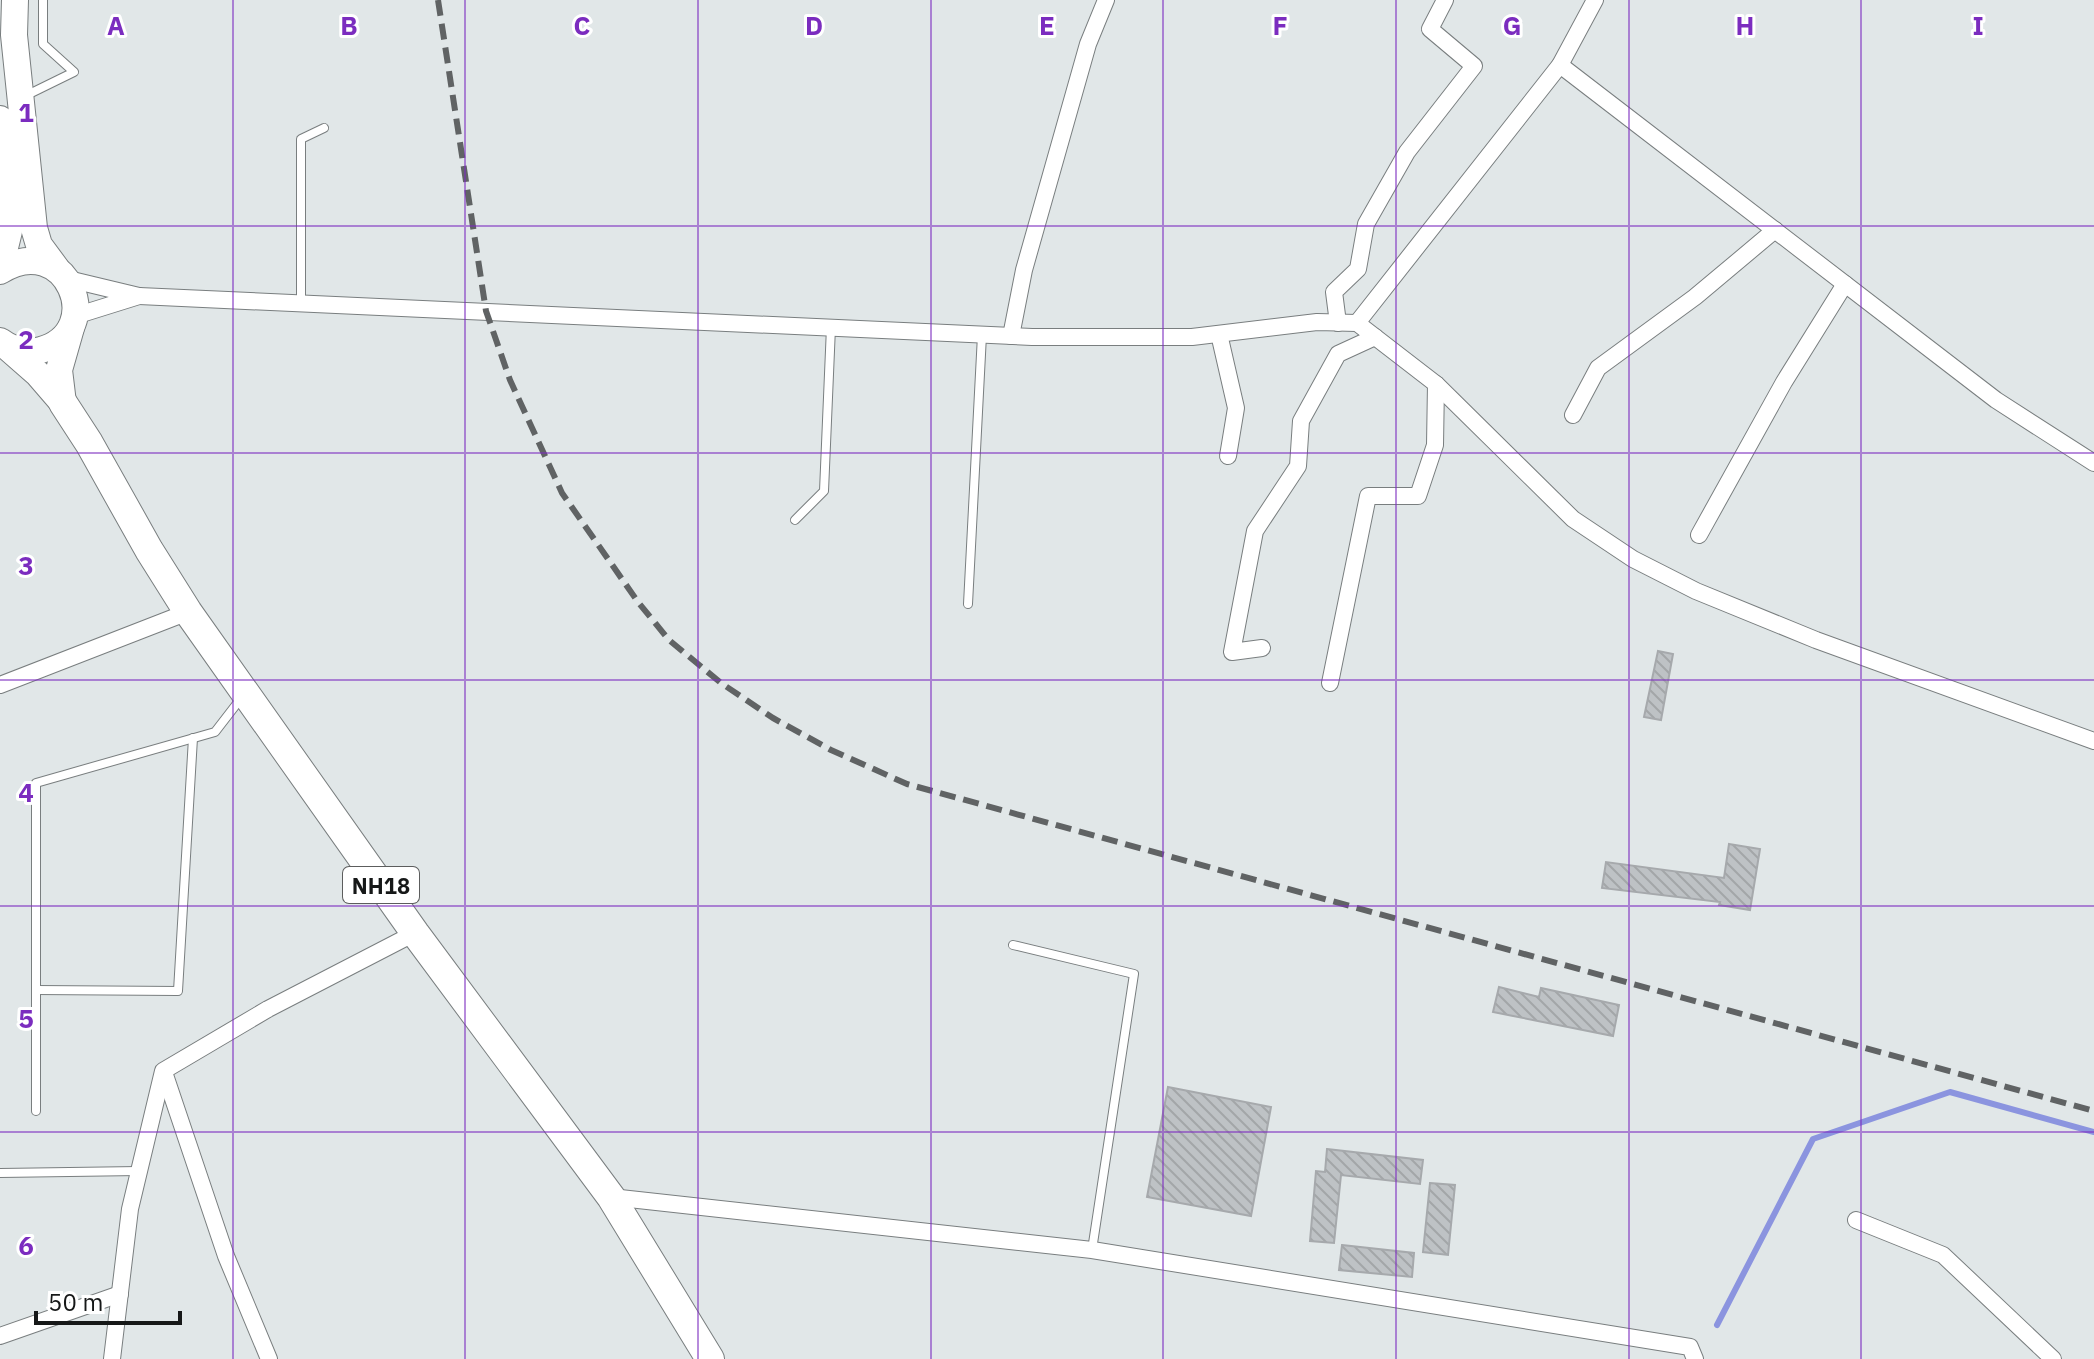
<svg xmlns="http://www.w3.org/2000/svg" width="2094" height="1359" font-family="'IBM Plex Sans',sans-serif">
<defs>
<pattern id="building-back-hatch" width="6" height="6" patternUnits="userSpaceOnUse" patternTransform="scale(2)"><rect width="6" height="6" fill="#bec2c5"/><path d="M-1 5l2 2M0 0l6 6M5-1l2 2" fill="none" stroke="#a3a6a8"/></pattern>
</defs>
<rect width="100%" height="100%" fill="#e1e7e8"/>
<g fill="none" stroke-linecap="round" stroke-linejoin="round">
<polyline stroke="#8b94df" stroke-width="6" points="1717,1325 1813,1139 1950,1092 2094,1132"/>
</g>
<g fill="url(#building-back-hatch)" stroke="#a6a9ac" stroke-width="2">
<polygon points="1658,651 1673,654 1661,720 1644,717"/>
<polygon points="1729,844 1760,849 1750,910 1719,905 1720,902 1602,888 1606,862 1724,878"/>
<polygon points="1499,987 1539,997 1541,988 1619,1005 1613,1036 1493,1012"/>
<polygon points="1168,1087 1271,1107 1251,1216 1147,1197"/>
<polygon points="1327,1149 1423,1160 1420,1184 1341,1175 1334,1243 1310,1241 1316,1171 1325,1172"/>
<polygon points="1430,1183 1455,1185 1448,1255 1423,1252"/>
<polygon points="1342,1245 1414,1253 1412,1277 1339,1270"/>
</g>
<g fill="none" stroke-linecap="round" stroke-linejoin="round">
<g stroke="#797e7f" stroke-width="10">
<g id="service">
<polyline points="23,97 74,72 43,44 43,0"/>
<polyline points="301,303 301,139 324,128"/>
<polyline points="795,520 824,491 831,327"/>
<polyline points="968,604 982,335"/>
<polyline points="1013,945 1134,974 1092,1250"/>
<polyline points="36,990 178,991 193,738"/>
<polyline points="36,1111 36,783 215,732 242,697"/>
<polyline points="0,1173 139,1171"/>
</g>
</g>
<g stroke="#797e7f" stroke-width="18">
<g id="minor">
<polyline points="1560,65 1996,400 2094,463"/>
<polyline points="68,279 139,296 75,316"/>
<polyline points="139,296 1032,337 1192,337 1317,322 1357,323 1436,384 1573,519 1633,559 1696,591 1816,640 2094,741"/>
<polyline points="1338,323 1334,292 1358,269 1366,224 1407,152 1474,66 1430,29 1445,0"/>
<polyline points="1357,323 1560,65 1595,0"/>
<polyline points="1219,334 1236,408 1228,456"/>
<polyline points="1011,336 1024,270 1088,44 1106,0"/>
<polyline points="1573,415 1598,368 1695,297 1775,230"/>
<polyline points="1699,535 1784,382 1845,284"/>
<polyline points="1262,648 1232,652 1255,531 1298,466 1301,421 1338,354 1375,337"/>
<polyline points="1330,683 1368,496 1418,496 1435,445 1436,384"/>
<polyline points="0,685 188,612"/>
<polyline points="164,1072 226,1256 269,1359"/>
<polyline points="611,1197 1092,1250 1690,1347 1695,1359"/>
<polyline points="1856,1220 1943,1255 2053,1359"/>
<polyline points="0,1336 120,1294"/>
<polyline points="112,1359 130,1209 163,1071 268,1009 415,933"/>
</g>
</g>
<g stroke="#797e7f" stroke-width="28">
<g id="primary">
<polyline points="15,0 14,35 34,228 39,245 56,268"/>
<polyline points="0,119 9,231 0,268"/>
<path d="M0,271C66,229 109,331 41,350C27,354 12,350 0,341"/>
<polyline points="6,346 38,374 63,403"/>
<polyline points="63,403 59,370 71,328"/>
</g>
</g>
<g stroke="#797e7f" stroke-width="30">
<polyline id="trunk" points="63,403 89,443 149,550 188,612 415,933 611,1197 710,1359"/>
</g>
<use href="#service" stroke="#fff" stroke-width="8"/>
<use href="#minor" stroke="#fff" stroke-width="16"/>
<use href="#primary" stroke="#fff" stroke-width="26"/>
<use href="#trunk" stroke="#fff" stroke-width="28"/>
<polyline stroke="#606364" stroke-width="6" stroke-dasharray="16 8" stroke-linecap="butt" points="438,0 486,311 510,380 562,493 638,602 669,640 721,683 773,718 831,750 907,784 2094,1111"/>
</g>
<path fill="none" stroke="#7b2cbf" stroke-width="2" stroke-opacity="0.55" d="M233,0V1359M465,0V1359M698,0V1359M931,0V1359M1163,0V1359M1396,0V1359M1629,0V1359M1861,0V1359M0,226H2094M0,453H2094M0,680H2094M0,906H2094M0,1132H2094"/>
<g text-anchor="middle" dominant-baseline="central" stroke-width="6" stroke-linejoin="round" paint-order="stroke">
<rect fill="#fff" stroke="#5c5d5d" stroke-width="2" x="343" y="867" width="76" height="36" rx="6"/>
<g font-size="22" font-weight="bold" fill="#161818">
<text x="381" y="885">NH18</text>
</g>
</g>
<g font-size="26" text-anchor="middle" font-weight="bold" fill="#7b2cbf" stroke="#fff" stroke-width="6" stroke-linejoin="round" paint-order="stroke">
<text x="116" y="35">A</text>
<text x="349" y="35">B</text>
<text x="582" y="35">C</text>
<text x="814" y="35">D</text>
<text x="1047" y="35">E</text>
<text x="1280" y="35">F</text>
<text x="1512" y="35">G</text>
<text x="1745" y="35">H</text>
<text x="1978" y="35">I</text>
<text x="26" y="122">1</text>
<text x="26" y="349">2</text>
<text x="26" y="575">3</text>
<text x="26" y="802">4</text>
<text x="26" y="1028">5</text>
<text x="26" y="1255">6</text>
</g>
<path d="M36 1311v12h144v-12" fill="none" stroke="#161818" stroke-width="4"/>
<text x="48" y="1311" font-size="24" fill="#161818" stroke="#ffffff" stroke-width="6" paint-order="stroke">50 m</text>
</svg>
